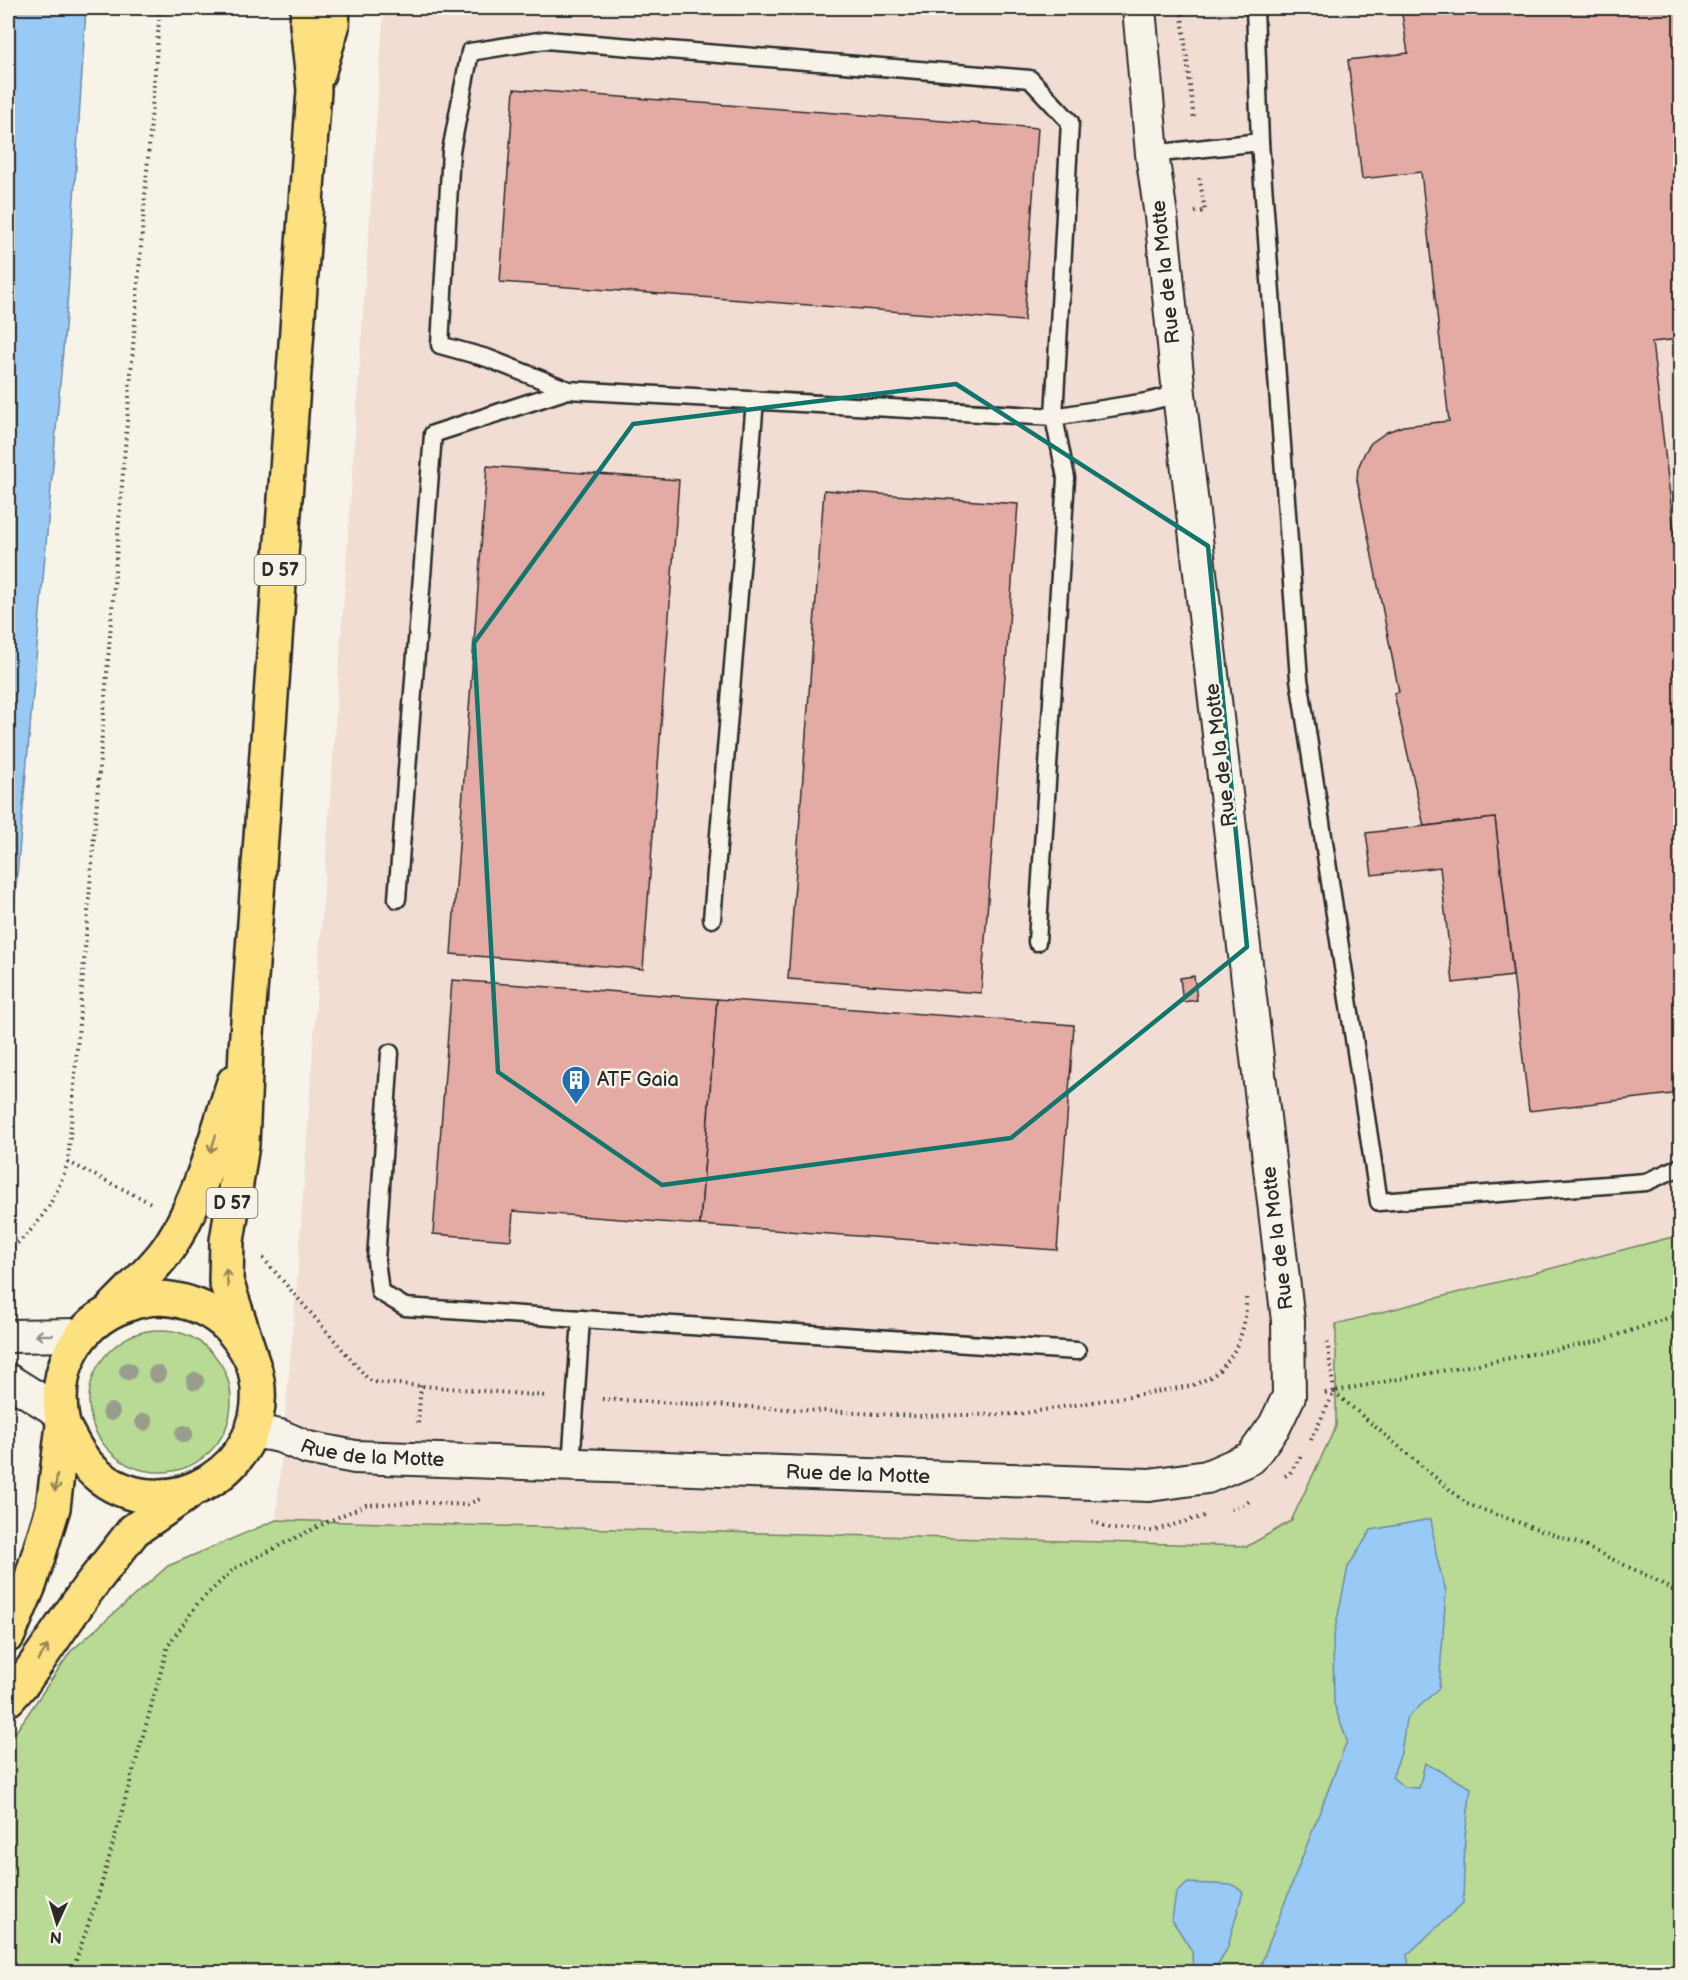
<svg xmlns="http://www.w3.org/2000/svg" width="1688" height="1980" font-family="'Balsamiq Sans',sans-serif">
<rect width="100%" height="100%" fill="#f7f3e8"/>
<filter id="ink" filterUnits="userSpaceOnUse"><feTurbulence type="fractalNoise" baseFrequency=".0167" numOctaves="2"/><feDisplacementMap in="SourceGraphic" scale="12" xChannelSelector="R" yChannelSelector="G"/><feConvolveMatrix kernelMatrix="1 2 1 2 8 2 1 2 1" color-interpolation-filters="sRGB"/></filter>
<g filter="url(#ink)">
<polygon fill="#f1ddd4" points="384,8 1680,8 1680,1235 1336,1324 1337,1426 1291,1521 1248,1546 276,1520 298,1269"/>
<g fill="#b8da94" stroke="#728260" stroke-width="1.5">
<polygon points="1680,1235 1680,1972 8,1972 8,1743 71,1651 168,1566 276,1520 1248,1546 1291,1521 1336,1426 1336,1324"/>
<circle cx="160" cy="1401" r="71"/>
</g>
<g fill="#99caf5" stroke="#6d8aa4" stroke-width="1.5">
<polygon points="8,8 86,8 68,293 8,978"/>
<polygon points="1431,1519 1437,1559 1446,1591 1439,1688 1406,1719 1401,1753 1392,1777 1404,1787 1419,1788 1425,1763 1471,1788 1465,1837 1463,1903 1407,1955 1410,1972 1258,1972 1347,1741 1334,1704 1333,1639 1348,1567 1371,1530"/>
<polygon points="1188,1883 1233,1885 1243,1892 1227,1949 1213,1972 1193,1972 1192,1951 1172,1920 1176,1893"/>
</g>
<g fill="#e4aaa4" stroke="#2b2b2b" stroke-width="1.5">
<polygon points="1401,8 1680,8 1680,339 1652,342 1680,582 1680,1093 1529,1111 1495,818 1424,826 1394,693 1399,692 1357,480 1358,468 1365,452 1371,443 1387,432 1403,426 1449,421 1421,172 1362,179 1348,60 1408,53"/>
<polygon points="514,89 1038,128 1024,321 500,282"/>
<polygon points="487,466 679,480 643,969 451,954"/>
<polygon points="824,490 1018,504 981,993 788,979"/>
<polygon points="1495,818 1513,976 1453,983 1440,867 1372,875 1366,833"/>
<polygon points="1194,976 1197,1000 1183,1002 1180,978"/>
<polygon points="452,980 717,999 700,1225 513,1211 511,1240 433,1234"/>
<polygon points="717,999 1074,1025 1057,1250 700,1225"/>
</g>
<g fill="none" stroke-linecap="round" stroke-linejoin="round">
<g stroke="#2b2b2b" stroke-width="21">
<g id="service">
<polyline points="1255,8 1260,142 1299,679 1379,1202 1646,1182 1680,1167"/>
<polyline points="1152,154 1260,142"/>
<polyline points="397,899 433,434 568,390"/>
<polyline points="712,919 755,400"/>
<polyline points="1037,942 1066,478 1054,417 1070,122 1030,79 545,40 470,52 451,151 440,345 487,358 568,390 1054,417 1146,402 1179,394"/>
<polyline points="390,1053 376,1260 380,1292 405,1307 581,1319 571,1465"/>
<polyline points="581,1319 1077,1351"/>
</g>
</g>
<g stroke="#2b2b2b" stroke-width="36">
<g id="minor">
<polyline points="8,1336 81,1335"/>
<polyline points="8,1380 61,1413"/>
<path id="s1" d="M253,1431L280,1436L308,1448L355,1457L1149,1485L1207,1477L1251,1458L1275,1425L1289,1396L1288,1321L1179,394L1161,216L1152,154L1139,8"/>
</g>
</g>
<g stroke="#2b2b2b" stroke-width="38">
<g id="primary">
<polyline points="318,74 332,27 333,8"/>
<path d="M113,1308C130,1290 149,1273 164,1254C198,1209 216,1136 234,1082"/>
<polyline points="250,1354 226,1281 227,1241 242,1145 246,1049 314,90 307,24 308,8"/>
<path d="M8,1635L30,1583L53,1508L63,1425C52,1373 74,1323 126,1305C146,1297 167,1296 188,1303C209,1309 226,1321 239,1339C248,1351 255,1364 257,1380C271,1466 170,1530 100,1477C82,1463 73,1444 63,1425"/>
<polyline points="8,1699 24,1681 87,1590 134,1530 188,1493"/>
</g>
</g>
<g stroke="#2b2b2b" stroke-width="4" stroke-dasharray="1.5 4.5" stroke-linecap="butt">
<polyline points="1181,8 1194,120"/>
<polyline points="1195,212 1205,211 1199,175"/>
<polyline points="68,1162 151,1203"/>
<path d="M8,1251C40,1226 55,1201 68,1162L160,8"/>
<polyline points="263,1258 368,1379 373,1382 547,1396"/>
<polyline points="1334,1392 1467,1504 1580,1544 1656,1580 1680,1595"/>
<polyline points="1325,1393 1600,1341 1680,1314"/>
<path d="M602,1399L915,1416L1019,1414L1191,1386C1197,1383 1203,1381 1209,1378C1236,1362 1248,1325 1246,1295"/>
<polyline points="418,1423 421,1385"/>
<polyline points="1311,1440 1334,1392 1327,1340"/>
<polyline points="1285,1476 1290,1473 1302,1454"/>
<polyline points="1231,1509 1244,1505 1252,1499"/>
<polyline points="1092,1521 1112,1529 1152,1531 1204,1516"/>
<polyline points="72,1972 100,1890 168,1646 198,1603 235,1568 329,1521 366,1505 416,1502 466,1505 480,1499"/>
</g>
<use href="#service" stroke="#f7f3e8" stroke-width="16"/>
<use href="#minor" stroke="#f7f3e8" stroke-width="32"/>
<use href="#primary" stroke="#fde080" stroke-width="33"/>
</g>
<g fill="#9a9d8e">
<circle cx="128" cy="1371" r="9"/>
<circle cx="157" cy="1374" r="9"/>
<circle cx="195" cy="1381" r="9"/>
<circle cx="111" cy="1412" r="9"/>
<circle cx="144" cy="1422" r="9"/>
<circle cx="184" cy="1434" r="9"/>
</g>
<defs><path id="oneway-shaft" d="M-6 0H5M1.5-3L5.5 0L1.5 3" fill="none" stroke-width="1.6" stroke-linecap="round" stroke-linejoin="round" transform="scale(1.5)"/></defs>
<g stroke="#948656">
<use href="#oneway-shaft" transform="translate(213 1144) rotate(109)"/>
<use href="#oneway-shaft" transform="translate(227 1278) rotate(-96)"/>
<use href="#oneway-shaft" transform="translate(56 1483) rotate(97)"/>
<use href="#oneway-shaft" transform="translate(43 1653) rotate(-55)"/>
</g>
<use stroke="#918f8a" href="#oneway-shaft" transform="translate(44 1335) rotate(179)"/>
</g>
<path fill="none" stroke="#0f766e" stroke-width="4.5" stroke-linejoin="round" d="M956,384L1208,546L1247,947L1011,1138L662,1185L498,1072L474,643L633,424Z"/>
<defs>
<g id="building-pin" transform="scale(1.5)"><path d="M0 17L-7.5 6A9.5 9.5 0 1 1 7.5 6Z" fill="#1f6fb2" stroke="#f7f3e8"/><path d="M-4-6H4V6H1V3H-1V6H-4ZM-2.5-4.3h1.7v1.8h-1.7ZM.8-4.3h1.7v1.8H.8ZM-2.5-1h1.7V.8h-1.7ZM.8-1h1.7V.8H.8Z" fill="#fff"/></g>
</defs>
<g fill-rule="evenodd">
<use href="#building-pin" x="576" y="1080"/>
</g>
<g text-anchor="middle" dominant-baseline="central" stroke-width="5" stroke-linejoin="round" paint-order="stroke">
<g fill="#f7f3e8" stroke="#686764" stroke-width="1.5">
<rect x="254.5" y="555" width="51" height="30" rx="4.5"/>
<rect x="206.5" y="1188" width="51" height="30" rx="4.5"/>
</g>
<g font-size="18" font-weight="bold" fill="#2b2b2b">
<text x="280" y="570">D 57</text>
<text x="232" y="1203">D 57</text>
</g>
<g font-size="20" fill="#2b2b2b" stroke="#f7f3e8">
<text transform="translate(1166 272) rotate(-96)">Rue de la Motte</text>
<text transform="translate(1221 755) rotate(-97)">Rue de la Motte</text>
<text transform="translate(1278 1238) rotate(-97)">Rue de la Motte</text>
<text stroke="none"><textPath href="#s1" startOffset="123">Rue de la Motte</textPath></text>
<text stroke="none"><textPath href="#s1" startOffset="609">Rue de la Motte</textPath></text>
</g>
<g font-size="20" fill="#2b2b2b" stroke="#f7f3e8" text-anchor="start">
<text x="597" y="1080">ATF Gaia</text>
</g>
</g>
<rect width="1688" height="1980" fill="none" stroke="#f7f3e8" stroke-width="30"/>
<rect x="15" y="15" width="1658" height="1950" fill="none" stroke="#2b2b2b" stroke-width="2" filter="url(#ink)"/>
<g transform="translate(57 1923) rotate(184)" stroke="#f7f3e8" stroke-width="4.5" paint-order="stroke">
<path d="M0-4.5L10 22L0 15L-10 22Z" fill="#2b2b2b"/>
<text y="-9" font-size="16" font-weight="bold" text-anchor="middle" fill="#2b2b2b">N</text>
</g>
</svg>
